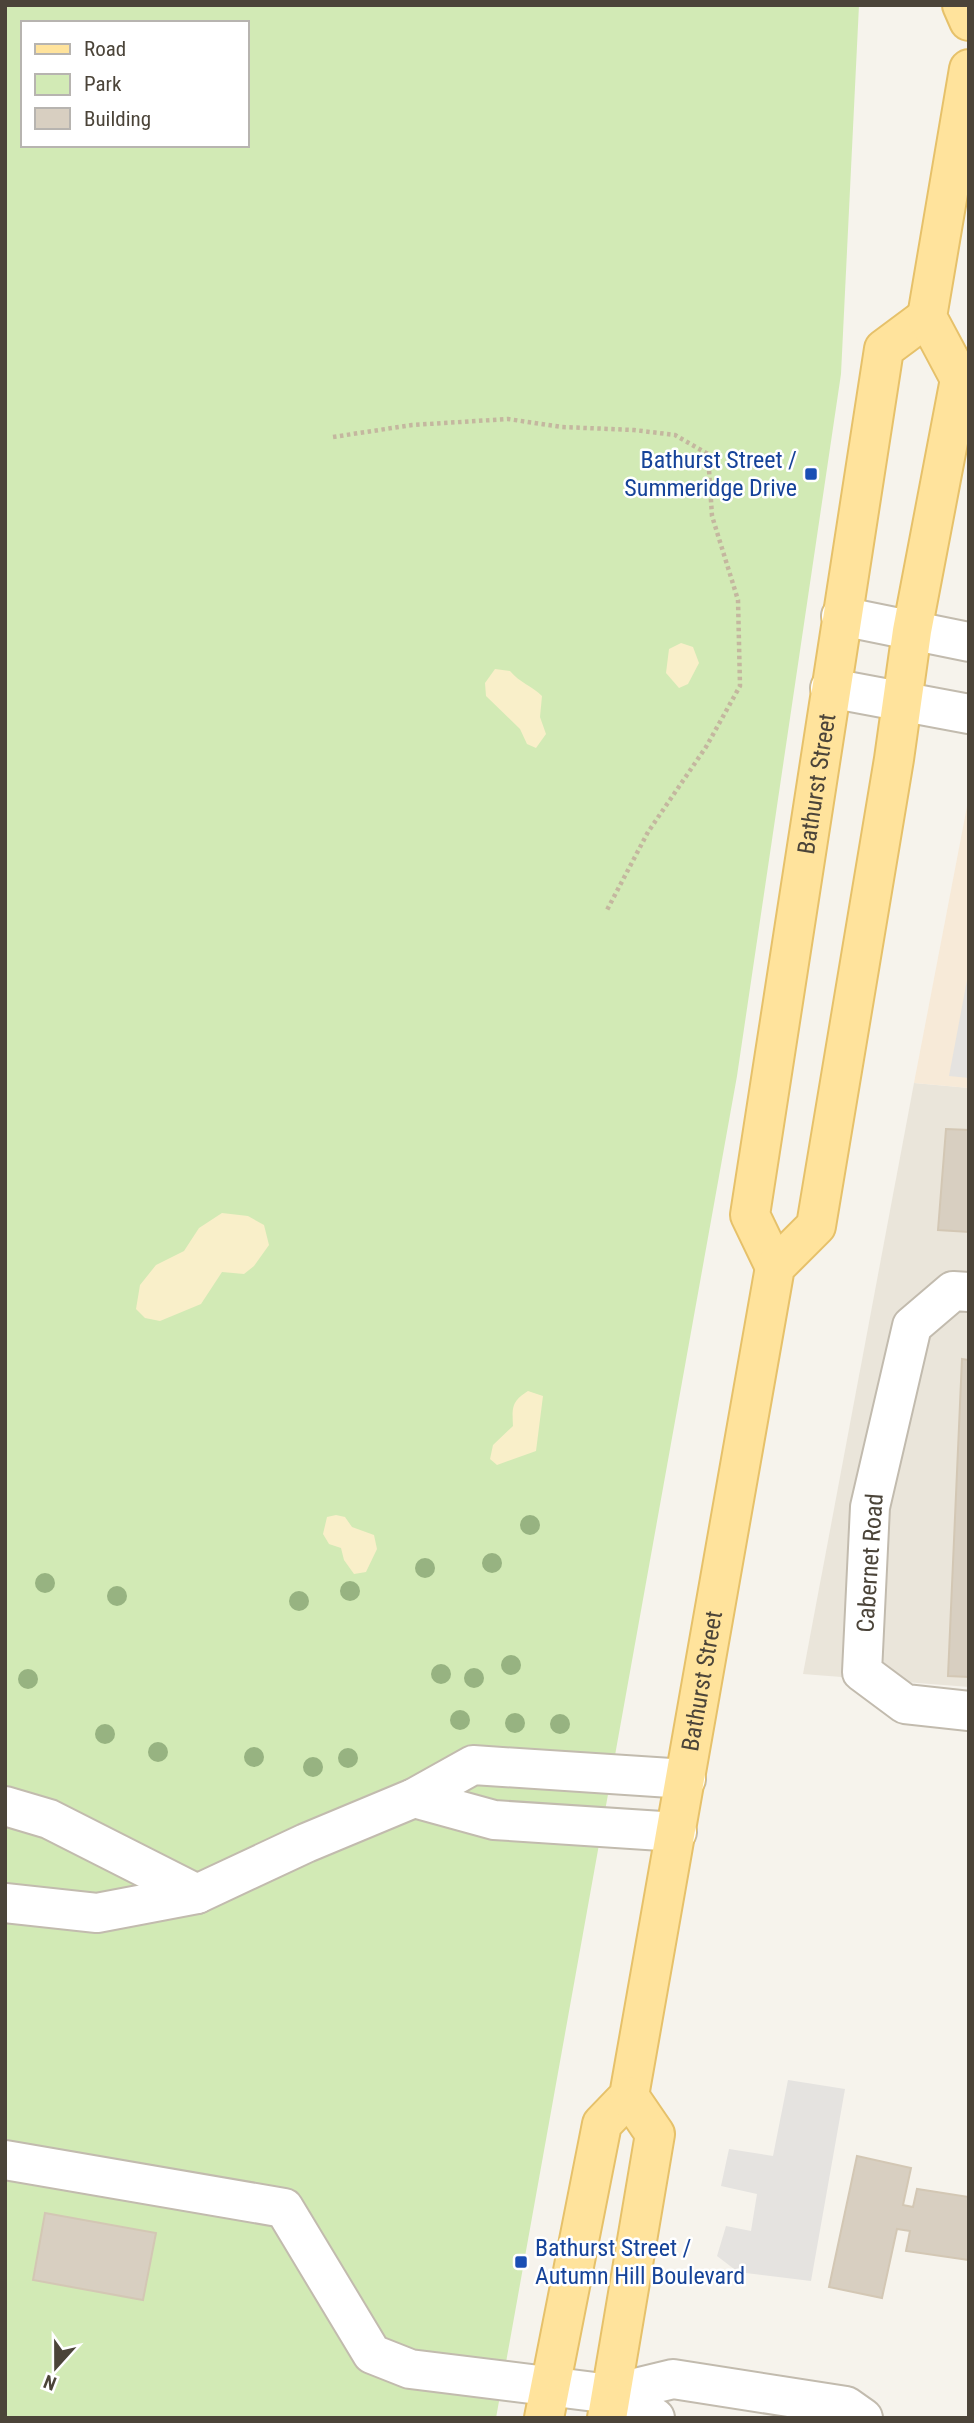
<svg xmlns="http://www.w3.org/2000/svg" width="974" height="2423" font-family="'Roboto Condensed',sans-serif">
<rect width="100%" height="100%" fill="#f6f3ec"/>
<polygon fill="#eae5da" points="914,1083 969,1088 969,1687 803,1674"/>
<polygon fill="#f7ead8" points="969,796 969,1088 914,1083"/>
<path fill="#d2eab5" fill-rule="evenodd" d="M5,5H859L841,374L737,1076L496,2418H5ZM23,23H247V145H23Z"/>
<g fill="#f9efc9">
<polygon points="681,643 693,647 699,663 688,684 679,688 666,673 669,649"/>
<path d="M495,669L510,671C520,683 531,685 542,696L540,717L546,734L536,748L527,744L520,729L486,696L485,683Z"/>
<polygon points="222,1213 248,1216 264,1225 269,1245 254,1266 244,1274 222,1272 201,1304 160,1321 145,1318 136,1309 140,1285 156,1265 184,1251 199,1228"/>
<path d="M528,1391L543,1396L536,1451L497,1465L490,1459L493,1445L513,1426C512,1407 512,1401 528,1391Z"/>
<polygon points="336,1515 345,1517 352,1527 374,1535 377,1549 366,1572 354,1574 344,1560 341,1548 329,1544 323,1534 327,1517"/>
</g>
<g fill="#e5e3e0">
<polygon points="967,980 969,980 969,1078 949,1076"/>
<polygon points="788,2080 845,2089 811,2281 738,2272 717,2256 726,2226 751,2231 757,2194 721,2186 729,2149 773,2156"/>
</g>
<g fill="#d8cfc1" stroke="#d3c7b4" stroke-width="2">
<polygon points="946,1129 969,1130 969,1232 938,1230"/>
<polygon points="962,1359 969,1360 969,1677 948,1676"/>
<polygon points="857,2156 911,2168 903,2205 913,2207 917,2189 969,2197 969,2260 906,2251 910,2231 897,2229 882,2298 829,2287"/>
<polygon points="45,2213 156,2233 143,2300 33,2280"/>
</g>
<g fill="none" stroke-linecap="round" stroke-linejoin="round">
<g stroke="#c2bbae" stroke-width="42">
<g id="minor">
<polyline points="841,616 969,642"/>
<polyline points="830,688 969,714"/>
<polyline points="969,1292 953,1291 912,1326 870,1507 862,1672 905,1704 969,1711"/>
<polyline points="414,1798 494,1820 677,1832"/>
<polyline points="5,1806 49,1819 197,1894"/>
<polyline points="5,1903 97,1913 197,1894 306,1843 414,1798 473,1765 686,1779"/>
<polyline points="5,2160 284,2208 372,2354 410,2369 611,2394 673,2379 846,2406 863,2418"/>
<polyline points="611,2394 655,2418"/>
</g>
</g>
<g stroke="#e6c16a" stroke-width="42">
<g id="major">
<polyline points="962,5 969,21"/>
<path id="s1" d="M775,1267L750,1215L884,349L927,317"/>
<path id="s2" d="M544,2418L602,2124L629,2096L775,1267L816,1226L894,759L912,631L960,379L927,317L969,69"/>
<polyline points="607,2418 655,2134 629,2096"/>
</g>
</g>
<polyline stroke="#c4b79f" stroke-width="4.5" stroke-dasharray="3.5 3.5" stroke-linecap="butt" points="333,437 412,425 508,419 562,427 634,430 675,435 708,454 712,516 738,600 740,686 706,747 648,832 607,910"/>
<use href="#minor" stroke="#fff" stroke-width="38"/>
<use href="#major" stroke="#ffe39c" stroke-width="38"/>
</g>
<g fill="#97b381">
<circle cx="530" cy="1525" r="10"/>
<circle cx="492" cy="1563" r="10"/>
<circle cx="425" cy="1568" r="10"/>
<circle cx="45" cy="1583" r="10"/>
<circle cx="350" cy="1591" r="10"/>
<circle cx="117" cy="1596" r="10"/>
<circle cx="299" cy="1601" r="10"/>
<circle cx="511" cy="1665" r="10"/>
<circle cx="441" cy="1674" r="10"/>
<circle cx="474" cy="1678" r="10"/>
<circle cx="28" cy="1679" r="10"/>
<circle cx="460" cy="1720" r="10"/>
<circle cx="515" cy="1723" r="10"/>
<circle cx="560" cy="1724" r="10"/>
<circle cx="105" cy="1734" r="10"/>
<circle cx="158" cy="1752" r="10"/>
<circle cx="254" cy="1757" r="10"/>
<circle cx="348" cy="1758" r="10"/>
<circle cx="313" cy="1767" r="10"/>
</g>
<g fill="#1a4fb4" stroke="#fff" stroke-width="2.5">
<rect x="804" y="467" width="14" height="14" rx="3.5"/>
<rect x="514" y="2255" width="14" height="14" rx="3.5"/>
</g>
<g text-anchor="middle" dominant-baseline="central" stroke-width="5" stroke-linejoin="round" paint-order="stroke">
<g font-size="24" fill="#164399" stroke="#fff" text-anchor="end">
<text x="797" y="460">Bathurst Street /<tspan x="797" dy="28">Summeridge Drive</tspan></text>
<text x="535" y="2248" text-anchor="start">Bathurst Street /<tspan x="535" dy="28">Autumn Hill Boulevard</tspan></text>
</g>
<g font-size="24" fill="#4b4439" stroke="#fff">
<text stroke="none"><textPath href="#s1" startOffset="494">Bathurst Street</textPath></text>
<text transform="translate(870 1563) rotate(-86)">Cabernet Road</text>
<text stroke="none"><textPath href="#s2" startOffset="760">Bathurst Street</textPath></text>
</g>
</g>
<rect width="974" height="2423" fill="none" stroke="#4b4439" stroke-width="14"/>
<rect x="21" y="21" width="228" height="126" fill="#ffffff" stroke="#b7b4b0" stroke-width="2"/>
<rect x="35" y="44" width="35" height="10" fill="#ffe39c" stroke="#b7b4b0" stroke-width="2"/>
<text x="84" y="56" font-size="21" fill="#4b4439">Road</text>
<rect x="35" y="74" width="35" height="21" fill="#d2eab5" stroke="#b7b4b0" stroke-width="2"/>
<text x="84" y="91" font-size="21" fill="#4b4439">Park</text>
<rect x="35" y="108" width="35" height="21" fill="#d8cfc1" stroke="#b7b4b0" stroke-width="2"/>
<text x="84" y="126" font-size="21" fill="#4b4439">Building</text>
<g transform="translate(56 2367) rotate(201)" stroke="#ffffff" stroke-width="5" paint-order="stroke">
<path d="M0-5L12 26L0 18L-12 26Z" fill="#4b4439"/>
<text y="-10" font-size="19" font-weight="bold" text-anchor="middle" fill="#4b4439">N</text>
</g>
</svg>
